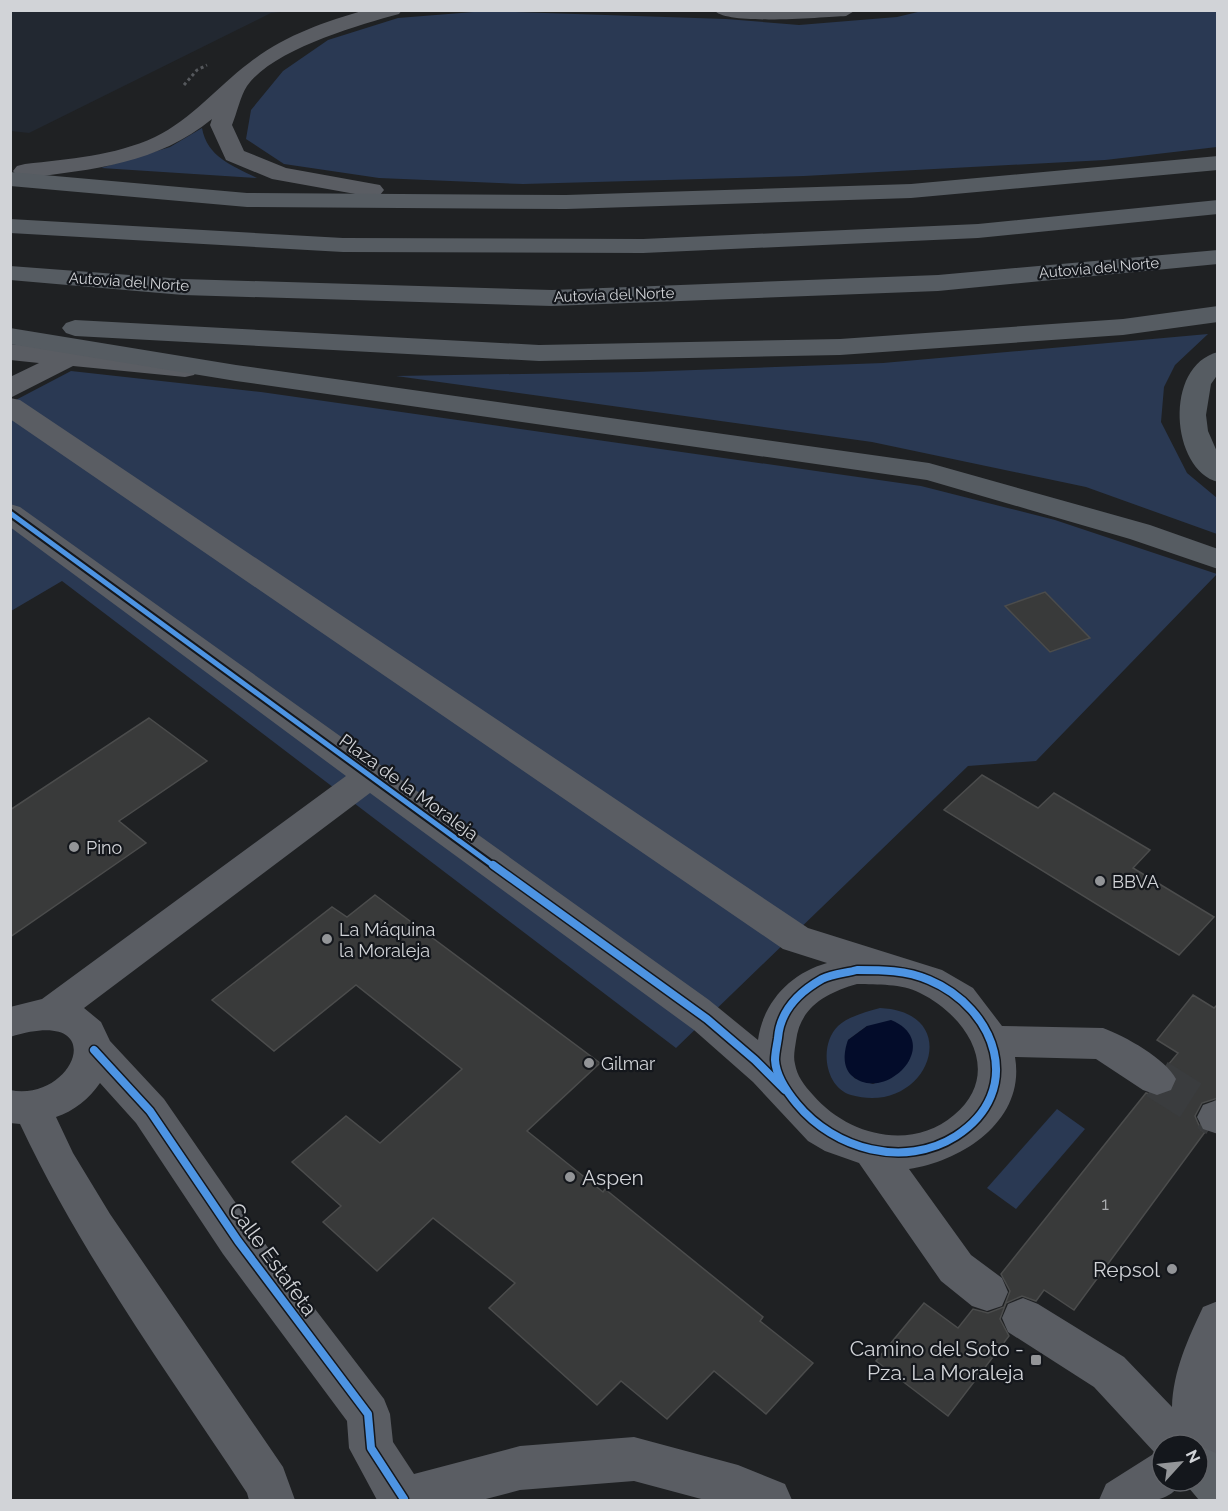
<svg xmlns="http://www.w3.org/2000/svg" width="1228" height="1511" font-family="Raleway,sans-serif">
<rect width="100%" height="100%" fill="#1f2123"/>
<polygon fill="#222831" points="11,10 290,10 290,11 271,13 29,133 11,131"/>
<g fill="#2a3953" fill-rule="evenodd">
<polygon points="922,11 1217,11 1217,147 1105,160 804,176 523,184 379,178 284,164 246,139 251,110 283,71 328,40 398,18 486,11 726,19 799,25 897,17"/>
<path d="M202,128C207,157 233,166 257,178L101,168L170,147Z"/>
<polygon points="1208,334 1175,365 1164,387 1161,422 1187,473 1217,498 1217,534 1086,487 872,442 396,376 639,372 883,363"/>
<polygon points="71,371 261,392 921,486 1055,520 1217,574 1036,761 968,766 676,1048 62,581 11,611 10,403"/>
<path d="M880,1008C967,1012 928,1117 851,1095C824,1087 819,1044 838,1026C849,1016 866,1012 880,1008ZM867,1026L895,1075L873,1084L854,1078L848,1040Z"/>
<polygon points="1057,1109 1085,1129 1016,1209 987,1188"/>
</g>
<path fill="#030c2a" d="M891,1020C946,1043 884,1106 851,1075C842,1066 844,1051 848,1040L867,1026Z"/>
<g fill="#393a3a" stroke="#4b4c4c" stroke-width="1.5">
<polygon points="1045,592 1090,638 1050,652 1005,606"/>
<polygon points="149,718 207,761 119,821 146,843 10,937 10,810"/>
<polygon points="982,775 1038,808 1054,793 1150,850 1133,868 1214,917 1179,955 944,810"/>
<polygon points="375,895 600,1063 527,1131 603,1192 605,1189 763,1317 760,1321 813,1363 766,1414 714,1371 667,1419 621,1381 597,1405 489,1308 515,1283 433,1218 377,1271 323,1222 341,1206 292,1162 346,1116 380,1143 462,1069 356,985 274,1051 212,1000 332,907 347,917"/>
<polygon points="1193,995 1214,1008 1218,1004 1218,1098 1202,1103 1195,1116 1201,1130 1205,1132 1074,1310 1044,1290 1036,1301 1022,1296 1006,1303 1000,1319 1009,1336 948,1416 876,1361 924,1303 958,1328 973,1309 988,1313 1004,1307 1010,1291 1001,1274 1146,1093 1158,1097 1173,1091 1178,1078 1168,1065 1178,1053 1157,1040"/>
</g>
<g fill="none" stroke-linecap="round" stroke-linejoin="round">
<polyline stroke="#3a3c3e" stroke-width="40" stroke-dasharray="40 20" stroke-linecap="butt" points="1157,1079 1217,1117"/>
<polyline stroke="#55585c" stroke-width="3" stroke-dasharray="3 3" stroke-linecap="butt" points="184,85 197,70 207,65"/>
<g fill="#5a5d63" fill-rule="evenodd">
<path d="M365,10H402L399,14C358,25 272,50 247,86C240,97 237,113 232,125L244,151L286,168L380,185L384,190L380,195L372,197L272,179L226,160L210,125L212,119C159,163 92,170 25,178L17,176L13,171L17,166L25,164C69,159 114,156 155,137C192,119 217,87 249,63C283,36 324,22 365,10Z"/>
<path d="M714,10H856L846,16C824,17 725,26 714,10Z"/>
<polygon points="10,344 185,361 194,363 198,369 194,375 185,377 73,366 10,398 10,377 39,363 10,360"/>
<path d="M10,398L20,400L808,928L942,970L973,988L1002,1026L1103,1028C1125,1036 1166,1059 1176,1079L1171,1090L1157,1095L1143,1090L1096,1059L1015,1057C1026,1120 963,1161 909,1169L971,1255L1002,1278L1008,1292L1002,1306L987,1311L972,1306L941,1281L859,1163L825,1151L808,1141L753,1082L694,1030L370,793L84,1008L101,1022L110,1041L164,1099L253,1228L384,1399L390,1414L393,1442L414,1474L520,1446L634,1437L738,1465L785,1484L792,1500H705L634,1481L520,1490L482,1500H377L349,1448L347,1421L223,1254L136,1123L100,1083C89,1099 74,1111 56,1117L73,1153L110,1214L283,1467L295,1500H249L247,1493C168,1373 81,1254 20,1124L10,1123V1090C75,1103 113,1004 10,1037V1007L42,999L346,776L10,527V504L20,507L709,1000L758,1040C763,1002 791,973 827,963L783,949L10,419ZM857,984C878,985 901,983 920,993C967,1016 1004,1073 954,1115C911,1152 847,1135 813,1095C804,1085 797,1076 795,1064C793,1057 795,1048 796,1041C800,1007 826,993 857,984Z"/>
<polygon points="1217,1100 1218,1100 1218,1134 1203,1129 1197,1117 1203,1105"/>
<path d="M1023,1298L1038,1304L1124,1357L1172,1407C1173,1371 1188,1339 1203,1307L1218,1301V1449L1213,1460L1198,1466V1445H1162V1481H1181C1169,1510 1125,1500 1099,1500L1106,1484L1155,1453L1094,1387L1008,1332L1002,1318L1008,1304Z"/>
</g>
<polygon fill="#5c6166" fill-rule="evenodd" points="1200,1446 1218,1454 1218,1500 1199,1500 1183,1481 1198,1481"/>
<g fill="#565c62" fill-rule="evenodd">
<polygon points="1218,156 1218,170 911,198 566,209 247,207 10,186 10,172 247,193 566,195 911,184"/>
<polygon points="1218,200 1218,214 978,238 643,253 343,252 10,233 10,219 343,238 643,239 978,224"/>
<polygon points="1218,250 1218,264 938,291 552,306 183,295 10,280 10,266 183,279 552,290 938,275"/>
<polygon points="1218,306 1218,322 1123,335 840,355 539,361 75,336 66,333 62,328 66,323 75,320 539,345 840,339 1123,319"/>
<polygon points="10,328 236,365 929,463 1150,525 1218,549 1218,569 1130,539 927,480 236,381 10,344"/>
<path d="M1218,352V374L1211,384L1206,415L1208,431L1218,454V482C1171,470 1163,366 1218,352Z"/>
</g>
<g stroke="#14171c" stroke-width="9">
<polyline id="cycleway-far1" points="10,513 495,867"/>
</g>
<g stroke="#14171c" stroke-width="11">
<g id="cycleway">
<polyline points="493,865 707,1019 755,1060 785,1090"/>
<path d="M857,970C882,970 906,970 929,980C996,1008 1026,1091 956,1136C904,1169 834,1149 797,1104C787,1092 776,1077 775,1060C775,1053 777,1045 778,1038C780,1011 799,992 822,979C832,974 846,973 857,970Z"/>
<polyline points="94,1050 150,1111 238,1241 368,1414 371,1448 404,1499"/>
</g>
</g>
<use href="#cycleway-far1" stroke="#4d94e3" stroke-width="5"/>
<use href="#cycleway" stroke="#4d94e3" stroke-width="8"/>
</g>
<g fill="#939598" stroke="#14171c" stroke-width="2">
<circle cx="74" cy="847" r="6"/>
<circle cx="1100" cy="881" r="6"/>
<circle cx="327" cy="939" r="6"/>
<circle cx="589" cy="1063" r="6"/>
<circle cx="570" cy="1177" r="6"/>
<circle cx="1172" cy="1269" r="6"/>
<rect x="1030" y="1354" width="12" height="12" rx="3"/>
</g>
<g text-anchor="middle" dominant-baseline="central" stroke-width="4.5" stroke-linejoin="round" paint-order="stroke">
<g font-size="15" fill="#d1d3d7" stroke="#14171c">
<text transform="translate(1099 268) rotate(-5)">Autovía del Norte</text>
<text transform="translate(129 282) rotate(4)">Autovía del Norte</text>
<text transform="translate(614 295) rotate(-2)">Autovía del Norte</text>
</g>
<g font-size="18" fill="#d1d3d7" stroke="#14171c">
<text transform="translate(409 787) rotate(36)">Plaza de la Moraleja</text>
</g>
<g font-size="18" fill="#d1d3d7" stroke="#14171c" text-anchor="start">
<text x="86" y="847">Pino</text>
<text x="1112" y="881">BBVA</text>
<text x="339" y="929">La Máquina<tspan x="339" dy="21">la Moraleja</tspan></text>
<text x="601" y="1063">Gilmar</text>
</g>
<g font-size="18" fill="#abadb0">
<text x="1105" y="1203">1</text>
</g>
<g font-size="21" fill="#d1d3d7" stroke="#14171c" text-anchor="end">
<text x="582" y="1177" text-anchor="start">Aspen</text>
<text x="1160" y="1269">Repsol</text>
<text x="1024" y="1348">Camino del Soto -<tspan x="1024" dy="24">Pza. La Moraleja</tspan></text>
</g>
<g font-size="21" fill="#d1d3d7" stroke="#14171c">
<text transform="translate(273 1259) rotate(54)">Calle Estafeta</text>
</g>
</g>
<rect width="1228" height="1511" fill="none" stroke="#d1d3d7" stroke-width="24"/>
<g transform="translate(1180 1463) rotate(63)"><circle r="28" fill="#14171c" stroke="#606267" stroke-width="1.5"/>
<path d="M0-4.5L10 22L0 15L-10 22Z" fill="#939598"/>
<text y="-9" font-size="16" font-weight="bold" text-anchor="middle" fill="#d1d3d7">N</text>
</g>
</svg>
